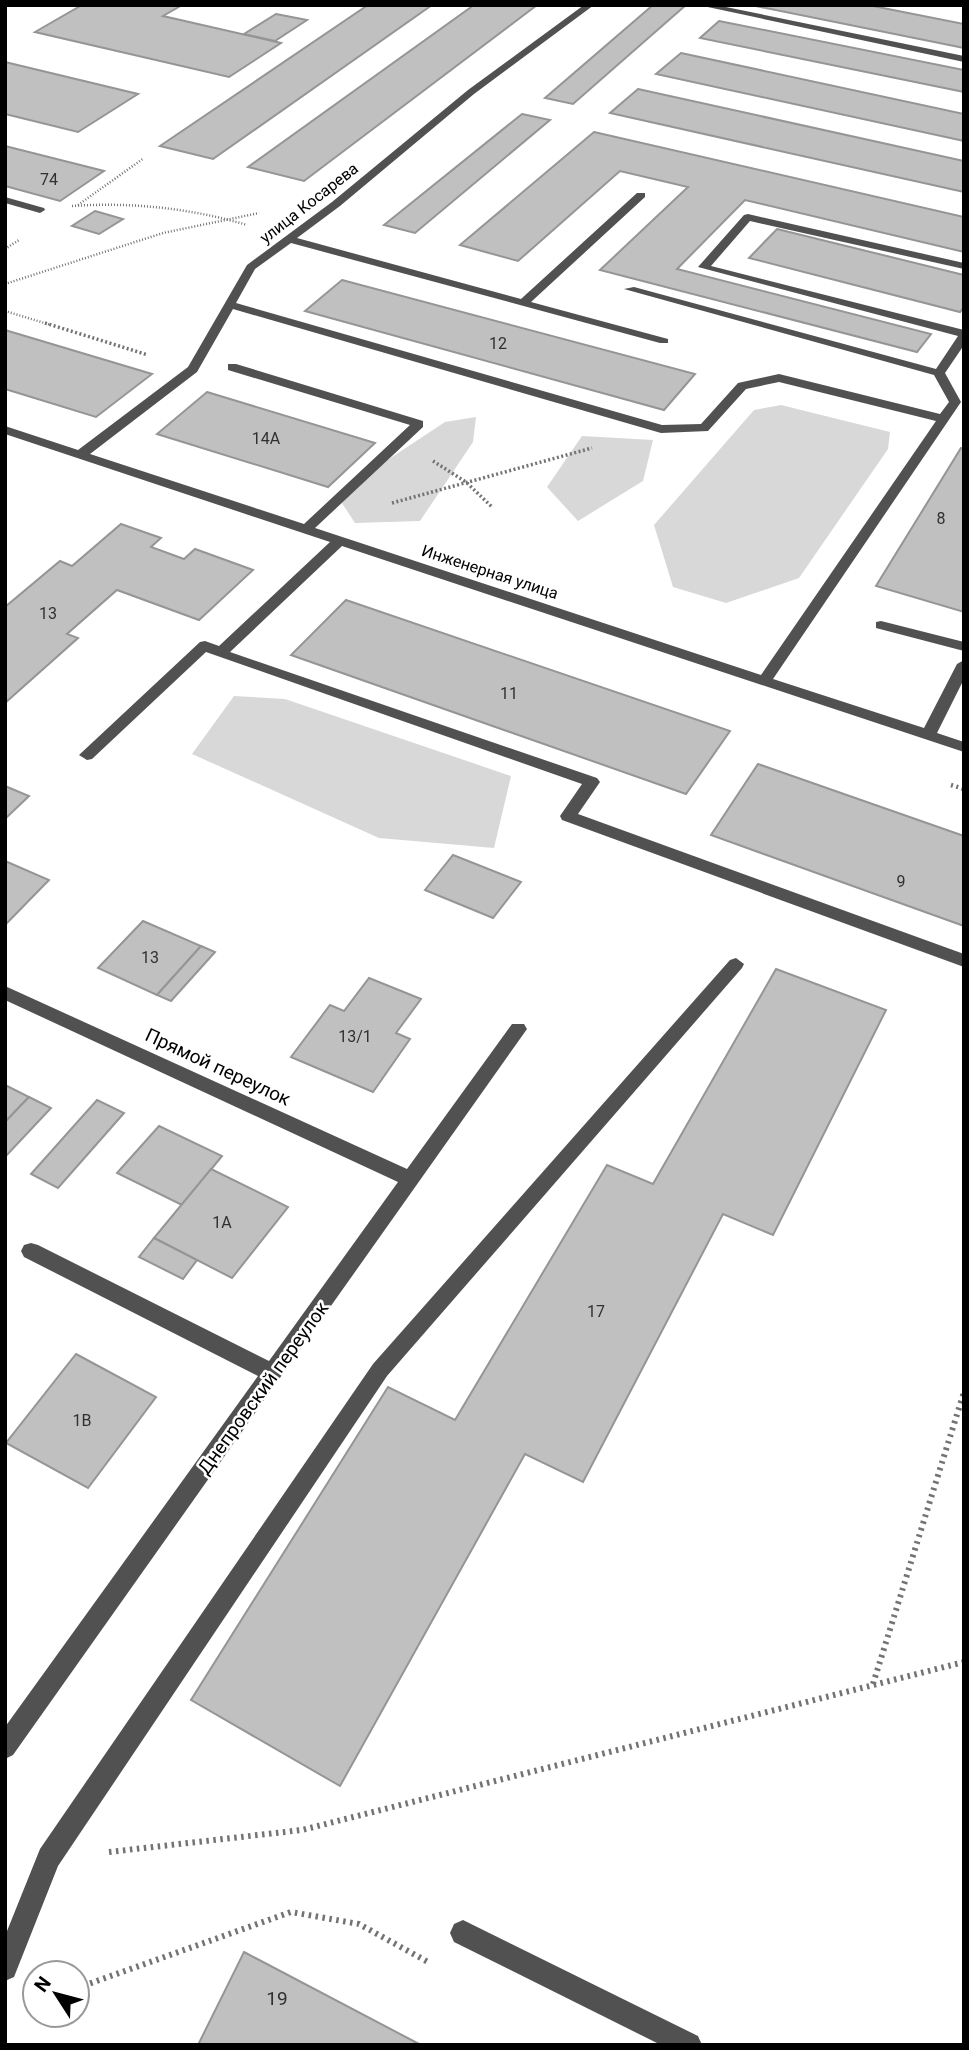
<svg xmlns="http://www.w3.org/2000/svg" width="969" height="2050" font-family="Roboto,sans-serif">
<rect width="100%" height="100%" fill="#fff"/>
<g fill="#d8d8d8">
<polygon points="781,405 890,432 888,449 799,578 726,603 673,587 654,525 754,410"/>
<polygon points="476,417 473,442 420,521 355,523 336,494 445,422"/>
<polygon points="582,436 653,440 643,481 578,521 547,487"/>
<polygon points="234,696 285,699 511,776 494,848 379,838 192,754"/>
</g>
<g fill="#c0c0c0" stroke="#959595" stroke-width="2">
<polygon points="82,5 182,5 163,16 281,43 229,77 35,32"/>
<polygon points="368,5 432,5 213,159 160,146"/>
<polygon points="474,5 537,5 304,181 248,167"/>
<polygon points="653,5 686,5 573,104 545,98"/>
<polygon points="751,5 868,5 964,24 964,48"/>
<polygon points="276,14 307,20 275,41 244,34"/>
<polygon points="719,21 964,70 964,92 700,38"/>
<polygon points="681,53 964,114 964,141 656,74"/>
<polygon points="5,62 138,94 78,132 5,114"/>
<polygon points="638,89 964,161 964,192 610,113"/>
<polygon points="522,114 550,120 415,233 384,225"/>
<polygon points="594,132 964,217 964,252 745,200 677,269 931,334 917,352 600,270 688,187 620,171 518,261 460,245"/>
<polygon points="5,146 104,171 60,201 5,186"/>
<polygon points="95,211 123,219 99,234 72,226"/>
<polygon points="777,229 964,275 964,307 960,312 749,258"/>
<polygon points="342,280 695,374 664,410 305,311"/>
<polygon points="5,330 152,374 96,417 5,389"/>
<polygon points="207,392 375,443 328,487 157,434"/>
<polygon points="961,448 964,449 964,612 876,586"/>
<polygon points="121,524 161,538 151,547 184,559 195,549 253,570 199,620 117,590 67,634 78,638 5,703 5,607 60,561 72,566"/>
<polygon points="346,600 730,731 686,794 291,655"/>
<polygon points="758,764 964,836 964,926 711,835"/>
<polygon points="5,786 29,796 5,819"/>
<polygon points="453,855 521,882 493,918 425,890"/>
<polygon points="5,861 49,880 5,925"/>
<polygon points="143,921 201,946 157,995 98,968"/>
<polygon points="201,946 215,952 171,1001 157,995"/>
<polygon points="776,969 886,1010 773,1235 723,1214 583,1482 525,1454 340,1786 191,1700 388,1387 455,1420 607,1165 653,1184"/>
<polygon points="369,978 421,999 396,1033 410,1039 373,1092 291,1057 330,1005 344,1011"/>
<polygon points="5,1085 29,1097 5,1122"/>
<polygon points="29,1097 51,1108 5,1157 5,1122"/>
<polygon points="97,1100 124,1113 58,1188 31,1174"/>
<polygon points="159,1126 222,1156 182,1205 117,1173"/>
<polygon points="211,1169 288,1207 232,1278 154,1238"/>
<polygon points="154,1238 197,1260 183,1279 139,1257"/>
<polygon points="76,1354 156,1397 88,1488 6,1443"/>
<polygon points="244,1952 421,2045 198,2045"/>
</g>
<g fill="none" stroke-linecap="round" stroke-linejoin="round">
<g stroke="#737373" stroke-width="2.5" stroke-dasharray="1 2" stroke-linecap="butt">
<polyline points="78,205 144,158"/>
<path d="M72,206C131,202 190,208 247,225"/>
<polyline points="5,249 19,240"/>
<polyline points="5,284 163,233 259,213"/>
<polyline points="5,311 51,325"/>
</g>
<g stroke="#737373" stroke-width="3.5" stroke-dasharray="2 2.5" stroke-linecap="butt">
<polyline points="45,323 148,355"/>
<polyline points="433,461 466,482 492,507"/>
<polyline points="392,503 592,448"/>
</g>
<polyline stroke="#737373" stroke-width="4.5" stroke-dasharray="2 3.5" stroke-linecap="butt" points="951,785 964,789"/>
<g stroke="#737373" stroke-width="6" stroke-dasharray="2.5 4.5" stroke-linecap="butt">
<polyline points="873,1684 964,1392"/>
<polyline points="109,1852 302,1830 964,1662"/>
<polyline points="77,1988 291,1912 359,1924 428,1962"/>
</g>
<g fill="#515151" fill-rule="evenodd">
<path d="M584,5H594L474,94L340,206L297,238L521,299L637,193H645V197L531,302L668,339V343H660L291,243L255,269L236,303L662,425L701,424L738,383L779,374L940,414L949,402L934,375L624,289L634,287L936,369L958,336L698,267L744,215L748,214L964,263V269L750,221L711,266L964,330V345L945,373L961,402L773,679L924,728L957,664L964,660V679L937,733L964,742V752L342,546L230,652L597,778L600,782L578,814L964,954V967L562,820L560,816L582,784L206,652L92,759L87,760L79,755L200,642L205,641L219,646L330,542L5,434V426L78,450L188,367L247,265L332,202L468,90ZM233,309L661,433L708,431L746,389L779,382L936,421L761,675L315,528L423,427V421L236,364H228V370L410,425L304,524L90,454L197,372Z"/>
<polygon points="716,5 964,56 964,62 703,6"/>
<polygon points="5,197 44,208 45,210 40,213 5,203"/>
<polygon points="881,621 964,642 964,651 876,628 876,622"/>
<polygon points="736,958 744,964 742,968 387,1376 58,1866 14,1977 5,1981 5,1936 40,1849 373,1364 730,960"/>
<polygon points="5,986 407,1169 512,1024 524,1024 527,1029 13,1755 5,1759 5,1727 258,1376 24,1257 21,1251 24,1245 31,1243 38,1245 269,1361 398,1182 5,1000"/>
<polygon points="463,1920 698,2036 702,2045 661,2045 454,1942 450,1933 454,1924"/>
</g>
</g>
<g text-anchor="middle" dominant-baseline="central" stroke-width="5" stroke-linejoin="round" paint-order="stroke">
<g font-size="16" fill="#303030">
<text x="49" y="179">74</text>
<text x="498" y="343">12</text>
<text x="266" y="438">14А</text>
<text x="941" y="518">8</text>
<text x="48" y="613">13</text>
<text x="509" y="693">11</text>
<text x="901" y="881">9</text>
<text x="150" y="957">13</text>
<text x="355" y="1036">13/1</text>
<text x="222" y="1222">1А</text>
<text x="596" y="1311">17</text>
<text x="82" y="1420">1В</text>
</g>
<g font-size="16" fill="#000" stroke="#fff">
<text transform="translate(309 203) rotate(-38)">улица Косарева</text>
<text transform="translate(490 572) rotate(18)">Инженерная улица</text>
</g>
<g font-size="19" fill="#000" stroke="#fff">
<text transform="translate(218 1067) rotate(25)">Прямой переулок</text>
<text transform="translate(263 1388) rotate(-54)">Днепровский переулок</text>
</g>
<g font-size="19" fill="#303030">
<text x="277" y="1998">19</text>
</g>
</g>
<rect width="969" height="2050" fill="none" stroke="#000000" stroke-width="14"/>
<g transform="translate(56 1994) rotate(306)"><circle r="33" fill="#ffffff" stroke="#999999" stroke-width="2"/>
<path d="M0-5L12 26L0 18L-12 26Z" fill="#000000"/>
<text y="-10" font-size="19" font-weight="bold" text-anchor="middle" fill="#000000">N</text>
</g>
</svg>
